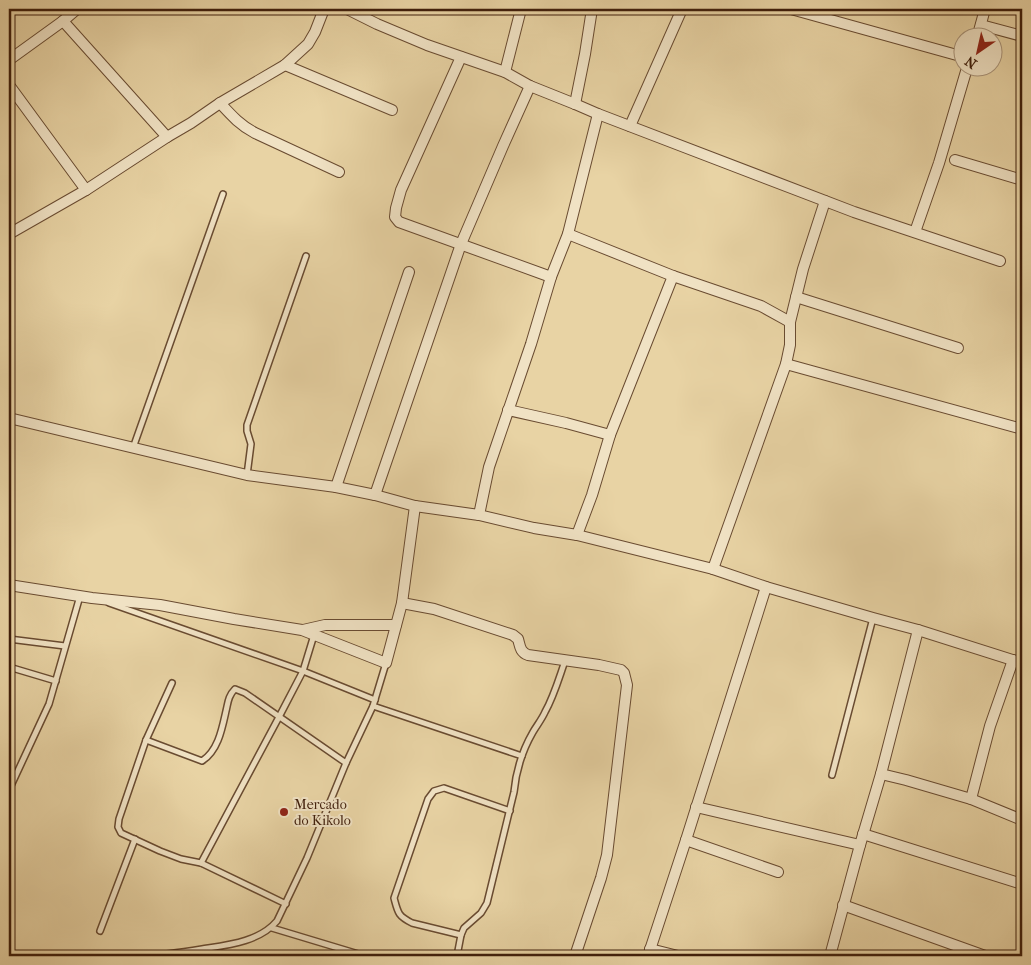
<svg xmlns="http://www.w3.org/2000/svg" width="1031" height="965" font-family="'IM FELL French Canon',serif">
<rect width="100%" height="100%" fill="#e8d3a4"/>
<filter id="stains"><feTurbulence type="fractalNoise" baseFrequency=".004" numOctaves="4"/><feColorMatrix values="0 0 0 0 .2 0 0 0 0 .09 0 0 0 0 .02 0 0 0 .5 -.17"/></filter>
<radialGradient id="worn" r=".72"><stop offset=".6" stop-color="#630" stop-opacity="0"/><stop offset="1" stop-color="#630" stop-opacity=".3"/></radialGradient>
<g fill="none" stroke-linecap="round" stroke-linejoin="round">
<g stroke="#694b31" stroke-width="8">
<g id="lane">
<polyline points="133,448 223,194"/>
<polyline points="247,475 251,444 247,431 247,425 306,256"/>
<polyline points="109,603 303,671 375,700"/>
<polyline points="9,639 65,646"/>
<polyline points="9,667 56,681"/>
<polyline points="172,683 146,740 119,819 118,827 121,833 160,851 181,859 201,863 286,904"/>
<polyline points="373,706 522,756"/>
<path d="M146,740L202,761C218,751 222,729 226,711C228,703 228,696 235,689L245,693L346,763"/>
<polyline points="832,775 873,618"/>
<polyline points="9,790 49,704 80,596"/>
<polyline points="201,863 279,717 303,671 314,635"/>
<polyline points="272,928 365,956"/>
<polyline points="100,931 135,839"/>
<path d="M461,935L412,923C398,916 398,913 394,898L428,799L434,791L444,788L510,811"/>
<path d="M145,956C164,955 183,952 202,949C228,945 259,942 277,921L307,858L346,763L373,706L386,663"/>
<path d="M457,956L461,935L464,928L481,913L487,903L514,792C516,771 522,751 533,732C537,725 542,719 545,712C554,696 559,678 565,661"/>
</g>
</g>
<g stroke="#694b31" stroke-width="12">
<g id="street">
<polyline points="347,9 377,24 427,45 505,72 530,86 575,104 598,114 854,212 1000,261"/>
<polyline points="791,9 964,57"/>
<polyline points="63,21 167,137"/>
<polyline points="981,25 1022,36"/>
<polyline points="977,38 985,9"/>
<polyline points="461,57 401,190 396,208 395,217 399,222 551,277"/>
<polyline points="9,60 63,21 77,9"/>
<polyline points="285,65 392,110"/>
<polyline points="505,72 521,9"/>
<polyline points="9,85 86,190"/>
<path d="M220,103C232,116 240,125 255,133L339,172"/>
<polyline points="575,104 585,54 592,9"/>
<polyline points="630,126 682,9"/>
<polyline points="955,160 1022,180"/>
<polyline points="915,232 939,163 967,68"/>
<polyline points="9,234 86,190 167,137 191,123 220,103 285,65 308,44 315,32 324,9"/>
<polyline points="568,234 673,276 761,306 790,322 790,345 786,364 713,569"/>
<polyline points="796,297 958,348"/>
<polyline points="790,322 803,269 825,201"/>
<polyline points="786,364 1022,429"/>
<polyline points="508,410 566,423 610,435"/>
<polyline points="9,418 247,475 336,487 375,495 415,506 479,515 534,528 577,535 713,569 766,587 873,618 918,630 1022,663"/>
<polyline points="336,487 409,272"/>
<polyline points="375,495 461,244 503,146 530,86"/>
<polyline points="479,515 489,467 531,344 551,277 568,234 598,114"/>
<polyline points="577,535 592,495 610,435 673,276"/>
<polyline points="9,585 92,598 160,605 234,619 302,630 386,663 402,603 415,506"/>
<path d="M402,603L434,609L513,635L518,639C520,646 520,652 528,655L599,665L621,670L624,673L627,685L607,855L601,878L575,956"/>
<polyline points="303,630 325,625 396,625"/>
<polyline points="881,774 906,780 971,799 1022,820"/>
<polyline points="971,799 990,726 1013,660"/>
<polyline points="696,807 860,845"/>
<polyline points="863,834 1022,884"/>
<polyline points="686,840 778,872"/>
<polyline points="843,905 985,956"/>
<polyline points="650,949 678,956"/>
<polyline points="648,956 686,840 766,587"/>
<polyline points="830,956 860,845 881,774 918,630"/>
</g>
</g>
<use href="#lane" stroke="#f0e2c4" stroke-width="5"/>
<use href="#street" stroke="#f0e2c4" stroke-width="10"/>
</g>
<circle fill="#8f2418" stroke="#f0e2c4" stroke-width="2" cx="284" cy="812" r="5"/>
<g text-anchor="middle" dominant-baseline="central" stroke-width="4" stroke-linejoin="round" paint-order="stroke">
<g font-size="14" fill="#3f1e0b" stroke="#f0e2c4" text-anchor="start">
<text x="294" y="804">Mercado<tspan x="294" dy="16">do Kikolo</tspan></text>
</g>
</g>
<rect width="1031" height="965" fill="none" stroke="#e8d3a4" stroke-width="30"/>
<rect x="10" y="10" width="1011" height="945" fill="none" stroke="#3f1e0b" stroke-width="2.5"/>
<rect x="15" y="15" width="1001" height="935" fill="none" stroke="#3f1e0b"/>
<g transform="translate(978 52) rotate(214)"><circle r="24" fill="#f0e2c4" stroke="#a9947a"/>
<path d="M0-4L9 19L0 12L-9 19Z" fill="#8f2418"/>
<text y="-8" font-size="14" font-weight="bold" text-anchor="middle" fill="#3f1e0b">N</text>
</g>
<rect width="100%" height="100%" filter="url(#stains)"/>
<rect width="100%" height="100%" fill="url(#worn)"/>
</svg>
